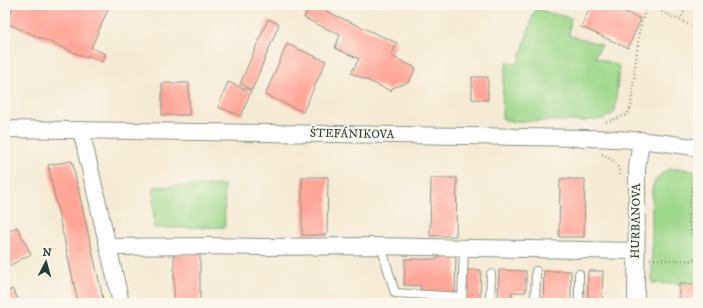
<svg xmlns="http://www.w3.org/2000/svg" width="703" height="308" font-family="'IM FELL DW Pica',serif">
<rect width="100%" height="100%" fill="#fbf7ec"/>
<filter id="ink" filterUnits="userSpaceOnUse"><feTurbulence type="fractalNoise" baseFrequency=".025" numOctaves="2"/><feDisplacementMap in="SourceGraphic" scale="8" xChannelSelector="R" yChannelSelector="G"/><feConvolveMatrix kernelMatrix="1 2 1 2 8 2 1 2 1" color-interpolation-filters="sRGB"/></filter>
<filter id="wash" filterUnits="userSpaceOnUse"><feTurbulence type="fractalNoise" baseFrequency=".012" numOctaves="4" result="noise"/><feDisplacementMap in="SourceGraphic" scale="16" xChannelSelector="R" yChannelSelector="G"/><feGaussianBlur stdDeviation="0.9" result="paint"/><feColorMatrix in="noise" values="0 0 0 0 0 0 0 0 0 0 0 0 0 0 0 0 0 1.4 0 .05"/><feComposite in="paint" operator="in"/></filter>
<g filter="url(#wash)">
<rect width="100%" height="100%" fill="#f5ead4"/>
<g fill="#9dd78a" stroke="#5e8a5f">
<polygon points="535,9 571,18 569,35 602,45 595,57 619,66 615,112 604,119 584,121 507,121 502,118 503,82 507,62 518,64"/>
<path d="M670,169H683L698,172V284L652,283V189C654,179 661,173 670,169Z"/>
<polygon points="224,185 225,227 154,228 153,187"/>
</g>
<g id="blocks">
<g fill="#ffa698">
<polygon points="14,5 110,5 91,48 106,54 102,62 88,56 87,58 6,23"/>
<polygon points="310,5 312,5 397,43 391,56 416,68 409,82 392,88 391,91 351,73 359,59 335,48 340,35 304,18"/>
<polygon points="591,5 609,5 612,6 612,5 619,5 627,8 625,12 641,19 628,48 581,27"/>
<polygon points="268,19 279,24 252,90 240,84"/>
<polygon points="287,44 326,61 303,112 265,95"/>
<polygon points="472,77 488,77 488,100 472,99"/>
<polygon points="228,82 251,91 241,116 218,107"/>
<rect x="162" y="83" width="27" height="32"/>
<polygon points="72,161 104,303 78,303 48,165"/>
<polygon points="302,177 328,177 327,235 302,235"/>
<polygon points="431,178 457,178 456,236 430,236"/>
<polygon points="560,179 585,179 584,237 559,237"/>
<polygon points="17,227 31,254 9,266 5,258 5,233"/>
<polygon points="438,253 456,253 455,294 421,293 421,286 404,285 405,259 438,259"/>
<polygon points="174,254 200,255 200,303 174,303"/>
<polygon points="467,270 481,270 480,303 466,303"/>
<polygon points="499,270 526,271 526,292 512,292 512,298 526,298 526,303 498,303"/>
<polygon points="544,271 571,271 571,303 543,303"/>
<polygon points="588,271 603,271 602,303 588,303"/>
<rect x="679" y="284" width="19" height="19"/>
<polygon points="12,289 21,303 26,300 28,303 5,303 5,294"/>
</g>
</g>
</g>
<g filter="url(#ink)">
<use href="#blocks" fill-opacity="0" stroke="#8a9484" stroke-width="1"/>
<g fill="none" stroke-linecap="round" stroke-linejoin="round">
<g stroke="#8a9484" stroke-width="10">
<g id="lane">
<polyline points="381,246 395,293 462,297"/>
<polyline points="579,274 579,303"/>
<polyline points="462,302 464,248"/>
<polyline points="490,303 491,274"/>
<polyline points="535,303 536,271"/>
</g>
</g>
<g stroke="#8a9484" stroke-width="18">
<g id="street">
<path d="M5,129L588,138C625,139 662,141 698,148"/>
<polyline points="81,130 121,303"/>
<polyline points="108,247 208,246 262,247 371,246 636,251"/>
<polyline points="636,303 637,184 637,168 641,140"/>
</g>
</g>
<g stroke="#8a9484" stroke-width="2.5" stroke-dasharray="1 3" stroke-linecap="butt">
<polyline points="515,5 518,6"/>
<polyline points="647,5 697,28 698,29"/>
<polyline points="680,20 687,5"/>
<polyline points="606,122 626,115 628,113 631,107 639,32 643,17 647,6"/>
<path d="M602,154C611,158 619,164 620,175"/>
<path d="M697,167L688,212C688,226 691,233 698,244"/>
<polyline points="650,259 698,261"/>
<polyline points="690,260 698,255"/>
</g>
<use href="#lane" stroke="#fff" stroke-width="8"/>
<use href="#street" stroke="#fff" stroke-width="16"/>
</g>
</g>
<g text-anchor="middle" dominant-baseline="central" stroke-width="3.5" stroke-linejoin="round" paint-order="stroke">
<g font-size="12" fill="#1f3d34" stroke="#fbf7ec">
<text transform="translate(352 134) rotate(1)">ŠTEFÁNIKOVA</text>
<text transform="translate(636 221) rotate(-89)">HURBANOVA</text>
</g>
</g>
<rect width="703" height="308" fill="none" stroke="#fbf7ec" stroke-width="20"/>
<g transform="translate(46 262) rotate(6)" stroke="#fbf7ec" stroke-width="3" paint-order="stroke">
<path d="M0-3L7 15L0 10L-7 15Z" fill="#1f3d34"/>
<text y="-6" font-size="11" font-weight="bold" text-anchor="middle" fill="#1f3d34">N</text>
</g>
</svg>
